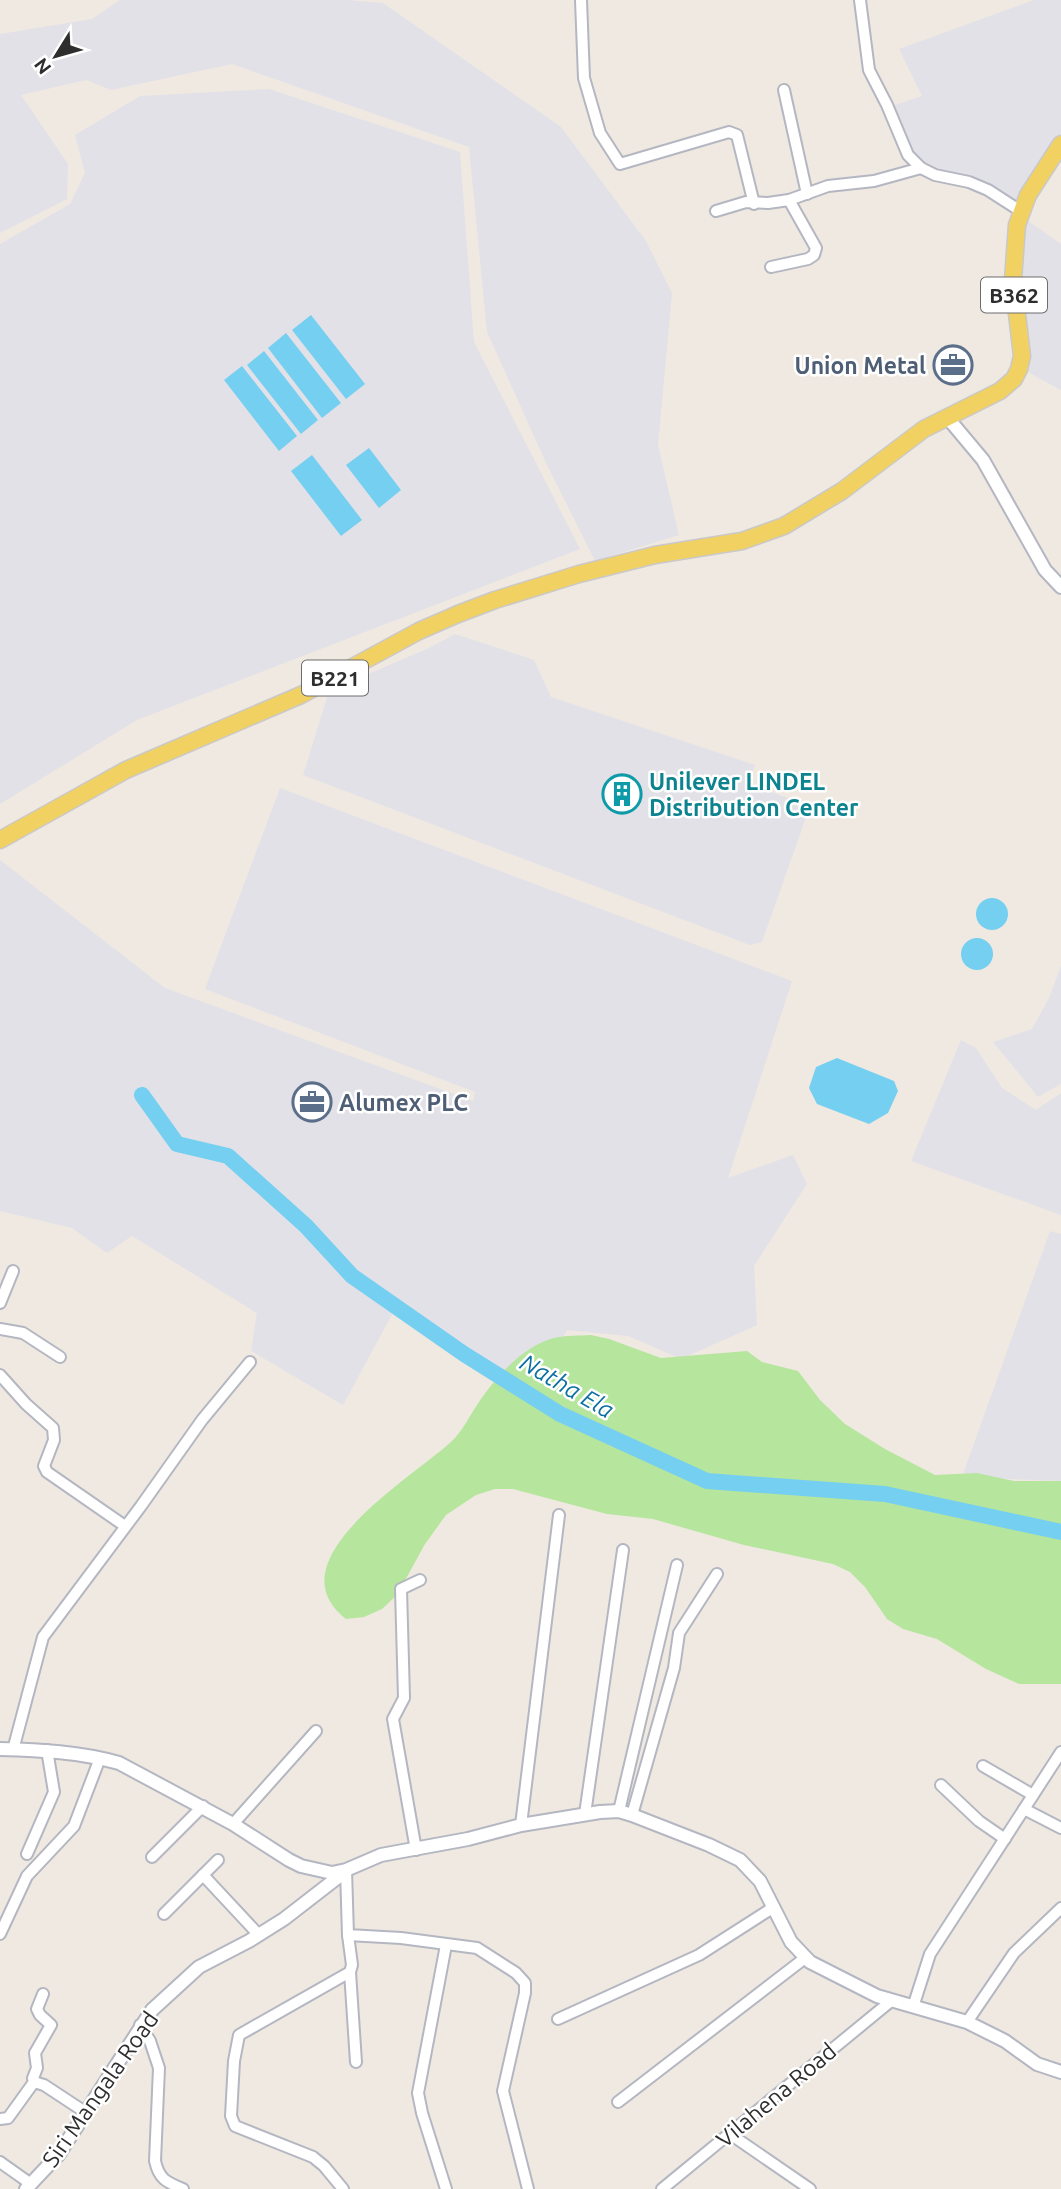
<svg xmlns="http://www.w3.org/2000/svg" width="1061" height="2189" font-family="Ubuntu,sans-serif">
<rect width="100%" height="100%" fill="#efe9e1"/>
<g fill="#e3e1e8">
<polygon points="120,0 347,0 383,3 561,127 646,241 672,293 658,445 679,535 595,561 547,465 487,332 469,147 232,64 111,90 86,80 21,95 68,164 67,199 0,233 0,34 92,19"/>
<polygon points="1034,0 1061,0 1061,133 1038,164 1017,204 928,169 916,162 892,106 922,96 899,49"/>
<polygon points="269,89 460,152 474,342 580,549 137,720 0,804 0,244 70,204 85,173 75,135 140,96"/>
<polygon points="1024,218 1061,244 1061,390 1026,371 1018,277"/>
<polygon points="455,634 534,660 551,697 755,765 747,783 810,806 762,942 750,945 303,775 329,691 431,647"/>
<polygon points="280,788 792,981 728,1178 793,1155 807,1184 754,1266 757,1325 681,1359 628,1336 567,1330 530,1400 409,1312 395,1309 343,1405 251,1351 257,1313 132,1236 107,1253 72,1228 0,1211 0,860 165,988 473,1101 475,1092 205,989"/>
<polygon points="1061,966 1061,1084 1038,1097 993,1042 1032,1029 1049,998"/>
<polygon points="961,1040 976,1048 1002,1088 1036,1110 1061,1093 1061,1215 911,1161"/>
<polygon points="1050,1231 1061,1234 1061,1481 962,1477"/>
</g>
<path fill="#b6e59e" d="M591,1335L609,1339L661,1358L747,1351L762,1362L798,1371L820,1400L845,1424L885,1449L935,1475L977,1473L1014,1481H1061V1684H1019L986,1669L937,1639L903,1629L887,1619L865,1587L850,1572L833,1564L744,1545L653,1519L607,1514L513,1489H495L476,1495L446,1515L425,1544L397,1595L382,1609L364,1617L346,1619C271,1561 413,1477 451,1442C462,1432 470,1415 479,1402C495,1378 524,1345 554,1338C566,1335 579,1336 591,1335Z"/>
<g fill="#75cff0">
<polygon points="311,315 365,384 346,399 292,330"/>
<polygon points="286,333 341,403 322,418 268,348"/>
<polygon points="264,351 318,420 301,434 247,365"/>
<polygon points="242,366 297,436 279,451 224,380"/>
<polygon points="369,448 401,490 379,508 346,465"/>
<polygon points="312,455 362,520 341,536 291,471"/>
<circle cx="992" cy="914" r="16"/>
<circle cx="977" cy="954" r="16"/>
<polygon points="837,1058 894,1081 898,1091 888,1113 869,1124 817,1104 809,1088 816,1067"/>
</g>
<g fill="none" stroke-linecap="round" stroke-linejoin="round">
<polyline stroke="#75cff0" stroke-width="16" points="142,1095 177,1144 228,1156 306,1226 352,1276 464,1354 560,1414 707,1481 885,1494 1061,1532"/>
<g stroke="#b4b7c1" stroke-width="14">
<g id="minor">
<polyline points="581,0 584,78 600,133 620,164 729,132 737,135 754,204"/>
<polyline points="860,0 869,70 887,105 908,155 921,168 935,175 969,182 988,190 1022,212"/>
<polyline points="784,90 807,194"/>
<polyline points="716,211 746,202 768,203 789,200 828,186 874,181 921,168"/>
<polyline points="771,267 808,259 814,255 816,248 789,200"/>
<polyline points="0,1303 13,1271"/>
<polyline points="0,1329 23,1333 60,1357"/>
<polyline points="0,1375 26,1404 53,1428 54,1440 44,1466 47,1472 125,1526"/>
<polyline points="13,1750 43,1637 141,1506 202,1420 250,1362"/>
<polyline points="983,1766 1033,1795"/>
<polyline points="941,1785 979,1821 1005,1839"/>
<polyline points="1024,1809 1061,1828"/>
<polyline points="619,1811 677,1565"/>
<polyline points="585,1814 623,1550"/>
<polyline points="632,1815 674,1668 679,1633 717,1574"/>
<polyline points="233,1824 316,1731"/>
<polyline points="521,1825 559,1515"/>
<polyline points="416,1850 393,1719 404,1698 401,1589 420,1580"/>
<polyline points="27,1854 54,1792 47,1750"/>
<polyline points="152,1857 203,1806"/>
<polyline points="346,1870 348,1935 401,1938 477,1948 516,1973 525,1983 525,1993 503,2091 528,2189"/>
<polyline points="203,1875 259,1935"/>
<polyline points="164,1914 218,1860"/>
<polyline points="0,1934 27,1876 74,1826 100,1758"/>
<polyline points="350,1972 356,2062"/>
<polyline points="913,2007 930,1954 1061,1752"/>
<polyline points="558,2019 699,1955 774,1907"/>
<polyline points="967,2022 1014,1953 1061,1908"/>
<path d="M140,2025L150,2041L159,2068L155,2161C159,2179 166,2182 183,2189"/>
<polyline points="34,2082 33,2078 37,2068 35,2053 51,2025 40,2015 37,2009 43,1994"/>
<polyline points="618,2102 805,1958"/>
<polyline points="0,2119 8,2118 34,2082 44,2085 85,2112"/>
<polyline points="730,2134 810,2189"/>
<polyline points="0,2162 31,2184"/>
<polyline points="343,2189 324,2166 313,2157 235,2126 231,2116 234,2061 239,2035 350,1972 352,1965 348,1935"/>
<polyline points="446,2189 422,2113 418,2093 446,1945"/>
<polyline points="662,2189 891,2001"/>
</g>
</g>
<g stroke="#b4b7c1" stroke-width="16">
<g id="tertiary">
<polyline points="947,417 983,460 1045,570 1061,587"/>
<path d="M0,1749C40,1750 80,1752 119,1763L233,1824L289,1860L301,1866L332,1873L346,1870L381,1855L468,1839L521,1825L600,1812L619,1811L632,1815L709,1845L740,1860L760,1881L791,1942L810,1962L877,1996L967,2022L1005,2041L1037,2064L1061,2072"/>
<polyline points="26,2189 59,2154 152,2010 199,1967 249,1941 284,1919 346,1871"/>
</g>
</g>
<g stroke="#c9c9c9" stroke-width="19">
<polyline id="primary" points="0,840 126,770 301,695 419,631 458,614 495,600 579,574 655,555 742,541 784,526 842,491 924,429 1000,391 1014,379 1019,369 1022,356 1013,280 1017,225 1028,195 1061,144"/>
</g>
<use href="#minor" stroke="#fff" stroke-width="10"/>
<use href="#tertiary" stroke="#fff" stroke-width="12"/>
<use href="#primary" stroke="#f2d163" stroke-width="16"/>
</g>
<defs>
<g id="office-ring" transform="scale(2.0125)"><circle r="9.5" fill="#fff" stroke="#5c6f8a" stroke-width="1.5"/><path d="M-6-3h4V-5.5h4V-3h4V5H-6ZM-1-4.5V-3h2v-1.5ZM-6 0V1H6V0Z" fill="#5c6f8a"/></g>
<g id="building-ring" transform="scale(2.0125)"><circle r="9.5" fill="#fff" stroke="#0f9aa8" stroke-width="1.5"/><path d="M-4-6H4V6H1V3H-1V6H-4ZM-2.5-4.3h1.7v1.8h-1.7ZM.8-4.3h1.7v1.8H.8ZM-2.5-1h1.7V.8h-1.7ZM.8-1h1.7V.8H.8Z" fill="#0f9aa8"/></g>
</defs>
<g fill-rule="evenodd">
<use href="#office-ring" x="953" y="365"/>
<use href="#building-ring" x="622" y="794"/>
<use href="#office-ring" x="312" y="1102"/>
</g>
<g text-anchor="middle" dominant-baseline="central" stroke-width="5" stroke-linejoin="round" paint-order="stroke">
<g fill="#fff" stroke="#6d6d6d" stroke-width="2">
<rect x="981" y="277.5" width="66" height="35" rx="5"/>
<rect x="302" y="660.5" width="66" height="35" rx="5"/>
</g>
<g font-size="21" font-weight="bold" fill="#2e2e2e">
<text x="1014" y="295">B362</text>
<text x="335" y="678">B221</text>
</g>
<g font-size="23" font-weight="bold" fill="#4e5e75" stroke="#fff" text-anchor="end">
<text x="926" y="365">Union Metal</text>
<text x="339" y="1102" text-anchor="start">Alumex PLC</text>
</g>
<g font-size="23" font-weight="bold" fill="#0d838f" stroke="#fff" text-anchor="start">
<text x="649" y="781">Unilever LINDEL<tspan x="649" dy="26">Distribution Center</tspan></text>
</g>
<g font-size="23" fill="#2e2e2e" stroke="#fff">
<text transform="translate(100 2089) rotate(-55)">Siri Mangala Road</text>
<text transform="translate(776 2095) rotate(-40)">Vilahena Road</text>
</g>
<g font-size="24" font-style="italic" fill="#0d6fa3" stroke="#fff">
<text transform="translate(567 1386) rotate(30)">Natha Ela</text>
</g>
</g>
<g transform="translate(56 56) rotate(233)" stroke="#ffffff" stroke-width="5" paint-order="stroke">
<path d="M0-5L12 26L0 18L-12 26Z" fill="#2e2e2e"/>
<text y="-10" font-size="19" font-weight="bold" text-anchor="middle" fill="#2e2e2e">N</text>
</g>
</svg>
